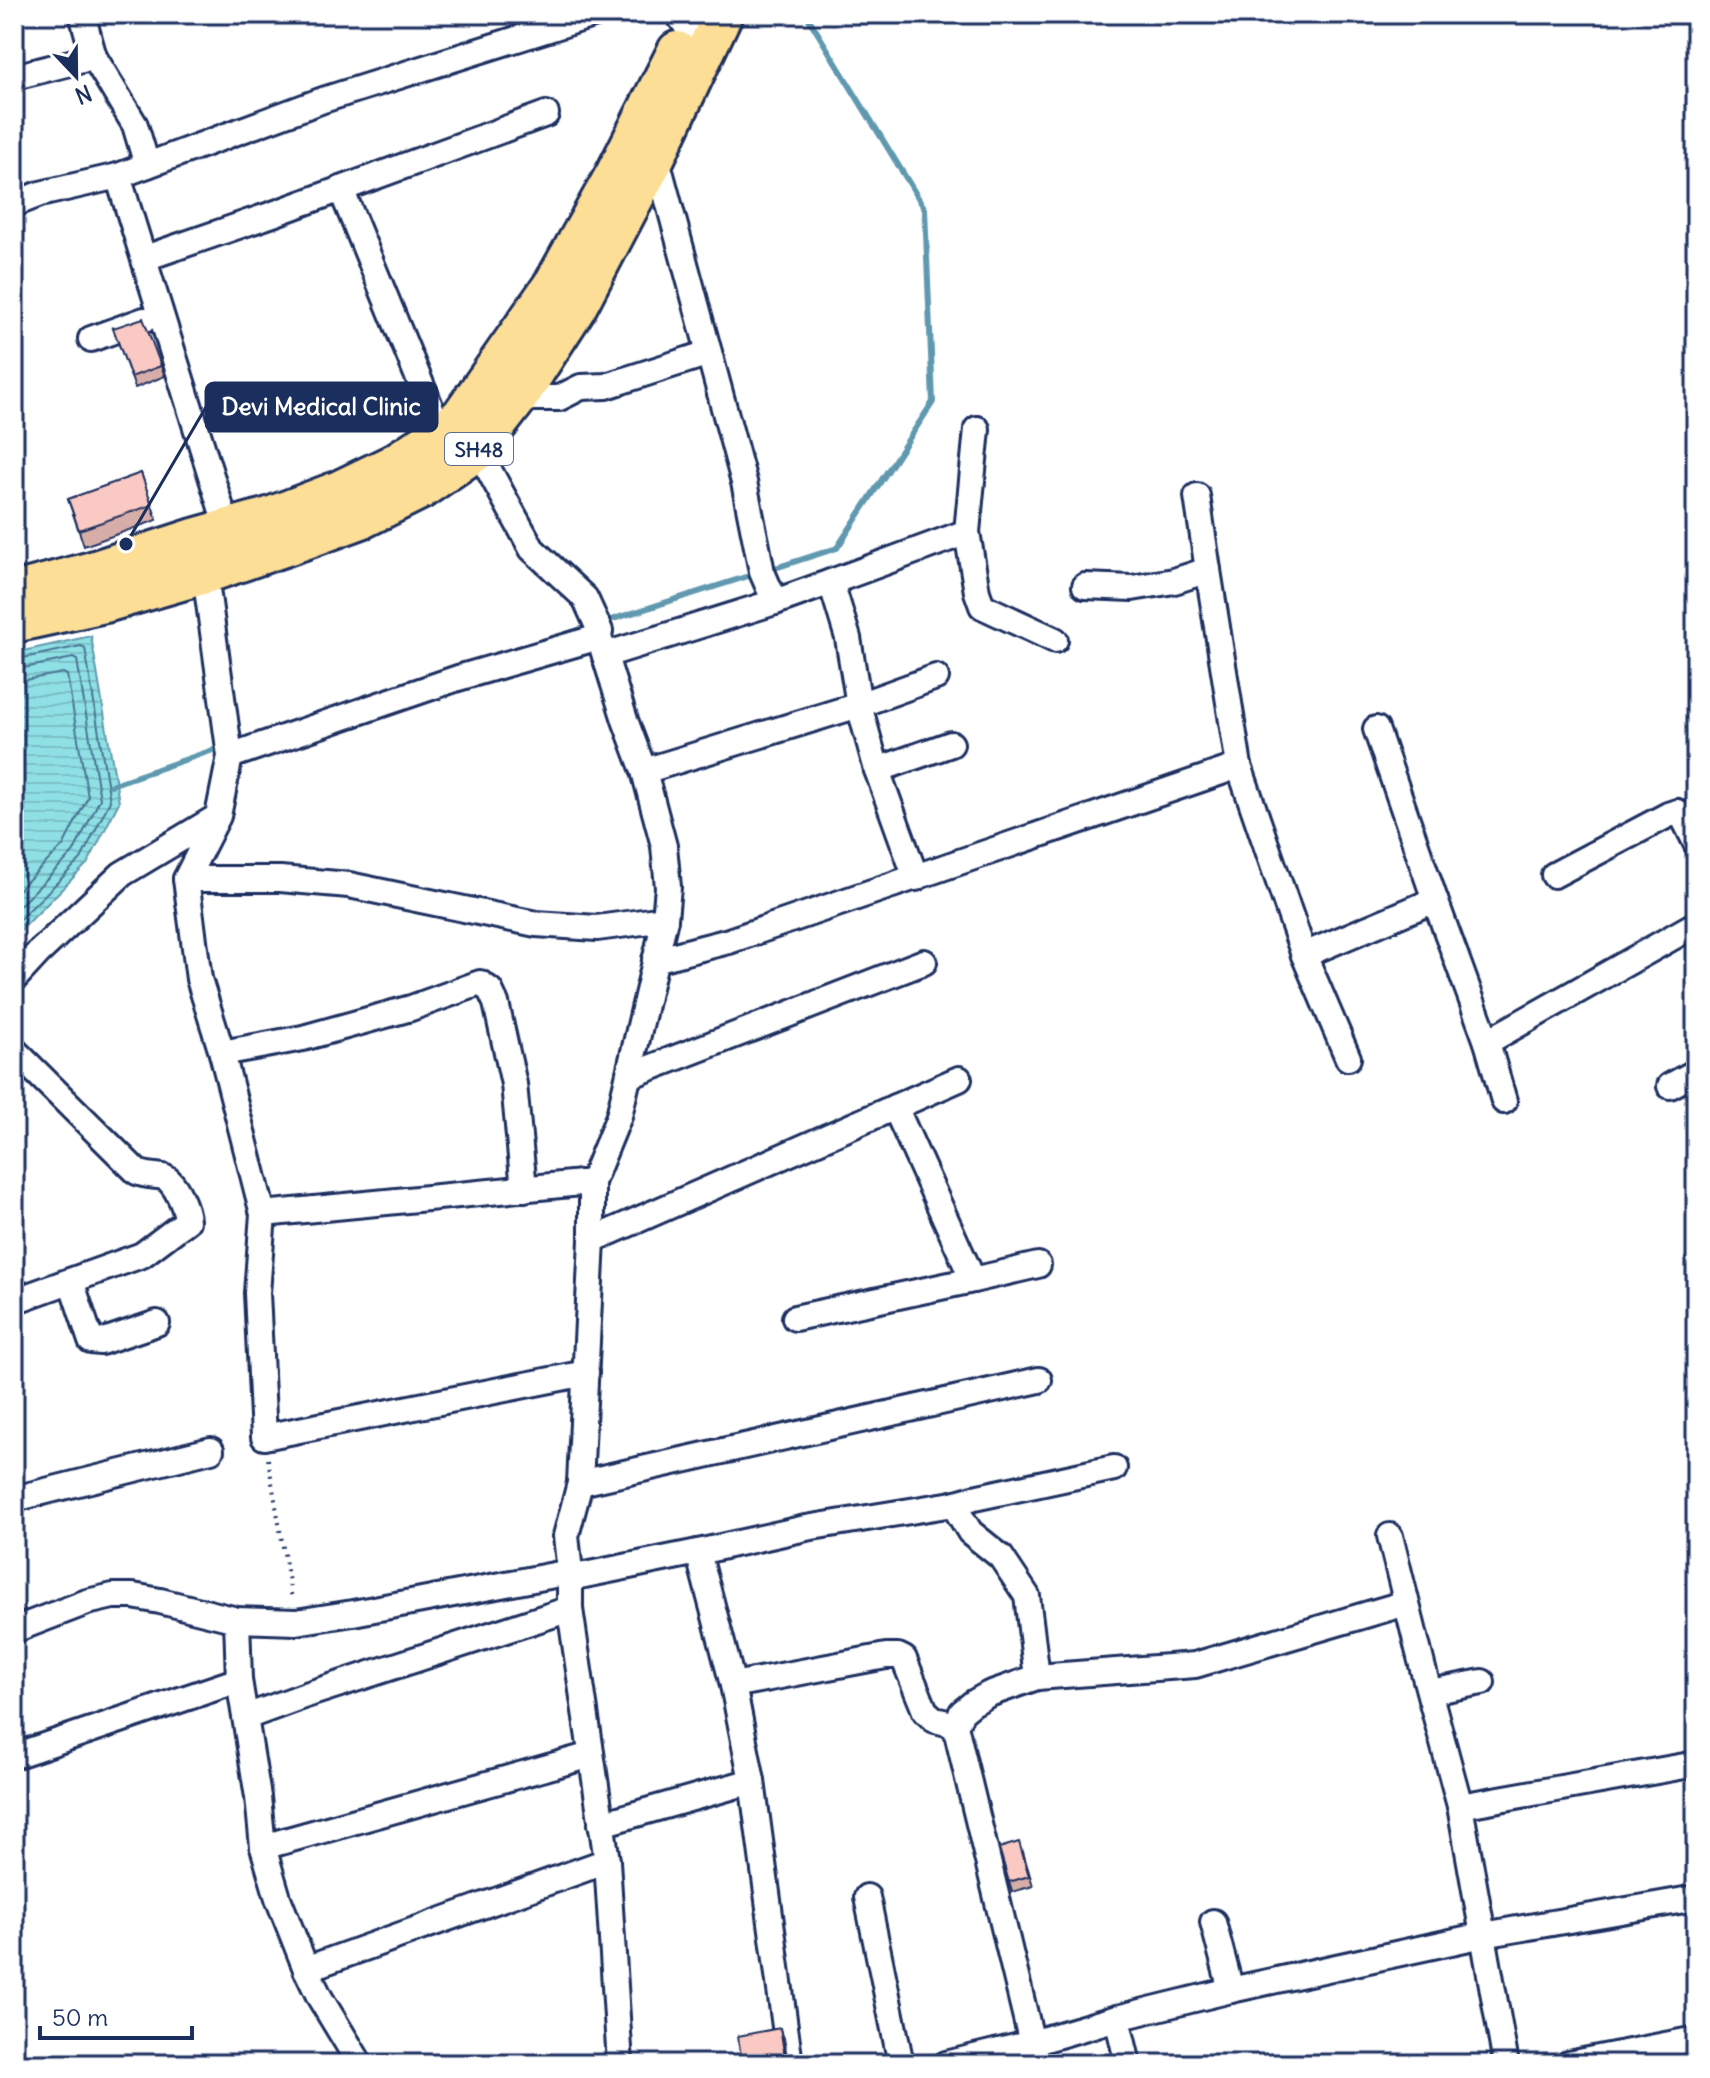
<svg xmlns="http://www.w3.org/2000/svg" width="1710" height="2078" font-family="Delius,sans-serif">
<defs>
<pattern id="water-rules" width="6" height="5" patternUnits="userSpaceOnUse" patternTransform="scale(2)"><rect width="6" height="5" fill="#8fe0e5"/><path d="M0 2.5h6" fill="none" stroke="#7bc0c7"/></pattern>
</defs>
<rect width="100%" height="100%" fill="#fff"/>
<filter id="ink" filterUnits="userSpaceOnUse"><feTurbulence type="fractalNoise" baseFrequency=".0125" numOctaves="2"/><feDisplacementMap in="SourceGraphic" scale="16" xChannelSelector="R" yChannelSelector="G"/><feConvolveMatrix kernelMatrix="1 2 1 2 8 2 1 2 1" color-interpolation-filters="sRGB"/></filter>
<g filter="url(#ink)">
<polygon fill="url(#water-rules)" stroke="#6199af" stroke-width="2" points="91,636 119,802 88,863 14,937 14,653"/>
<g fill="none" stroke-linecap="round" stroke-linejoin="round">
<g stroke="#497694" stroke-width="2">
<polyline points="14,660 81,646 85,648 110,801 81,859 14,925"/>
<polyline points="14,670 73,658 77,660 100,799 73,853 14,911"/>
<polyline points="14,682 63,673 67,675 88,797 63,846 14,894"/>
</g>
<g stroke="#6199af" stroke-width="6">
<polyline points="769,570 837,548 933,402 925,209 806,14"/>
<polyline points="601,623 758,573"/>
<polyline points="563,635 590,626"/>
<polyline points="111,785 222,747"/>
</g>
<g stroke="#1b2f5e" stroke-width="30">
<g id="minor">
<polyline points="82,14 94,57 135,125 147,165"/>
<polyline points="678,14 687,27"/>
<polyline points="14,77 94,57"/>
<polyline points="656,156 744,482 762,572 775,602 831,582 848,638 859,705 877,770 916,878"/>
<polyline points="118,176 231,540"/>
<polyline points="341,189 441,433"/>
<polyline points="14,204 40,194 118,176 323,100 596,14"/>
<polyline points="145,258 273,214 546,114"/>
<polyline points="91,339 144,320"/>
<polyline points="518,398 559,398 581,387 606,386 709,353"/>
<polyline points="977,429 967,532 977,592 982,606 1055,640"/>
<polyline points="472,439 532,549 585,598 600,631 599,637 625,720 644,771 664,846 668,887 665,919 619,1116 592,1182 592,1240 580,1483 566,1536 570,1572 570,1609 607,1861 620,2064"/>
<polyline points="1197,496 1208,570"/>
<polyline points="202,563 205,574 230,756 218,816 186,879 199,979 222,1053 263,1214 257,1293 264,1437 586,1373"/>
<polyline points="831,582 967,532"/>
<polyline points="1085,586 1132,588 1174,581 1208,570 1239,766 1304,955 1348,1058"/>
<polyline points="605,655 775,602"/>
<polyline points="1376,729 1435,900"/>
<polyline points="230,756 458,678 599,637"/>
<polyline points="877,770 951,744"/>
<polyline points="644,771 859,705 936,677"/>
<polyline points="1554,875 1668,815 1677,812 1684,819 1696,843"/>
<polyline points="186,879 280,879 349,885 536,924 597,928 665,919"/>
<polyline points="1304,955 1435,900 1487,1042 1504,1101"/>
<polyline points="655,960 729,941 1239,766"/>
<polyline points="14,979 38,953 122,874 217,817"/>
<polyline points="1487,1042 1696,924"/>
<path d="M14,1050L137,1172C146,1176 153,1175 163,1177C175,1180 187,1210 187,1221L142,1255L14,1301"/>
<polyline points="222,1053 303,1038 411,1008 480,983 490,990 496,1003 514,1084 524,1189"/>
<polyline points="629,1076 924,962"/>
<polyline points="1670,1086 1696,1072"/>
<polyline points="263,1214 592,1182"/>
<polyline points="592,1240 959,1079"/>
<polyline points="973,1280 1038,1265"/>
<polyline points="71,1281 91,1341 101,1342 157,1323"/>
<polyline points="795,1318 973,1280 895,1107"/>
<polyline points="580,1483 1039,1380"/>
<polyline points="14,1499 211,1450"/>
<polyline points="953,1504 970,1532 1001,1557 1027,1596 1037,1677"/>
<polyline points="1390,1536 1423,1669 1460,1806 1506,2064"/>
<polyline points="698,1552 733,1685 752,1781"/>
<polyline points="570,1578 698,1552 806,1528 953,1504 974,1498 1114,1468"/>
<polyline points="237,1620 239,1680 258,1797 263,1847 278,1898 306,1969"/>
<polyline points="14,1630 87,1602 113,1596 133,1596 160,1601 237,1620 296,1622 353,1613 570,1572"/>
<polyline points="733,1685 886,1656 898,1656 904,1659 925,1711 935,1720 955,1725"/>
<polyline points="1430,1692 1482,1682"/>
<polyline points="246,1717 306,1695 570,1609"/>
<polyline points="14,1756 239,1680"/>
<polyline points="1460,1806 1696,1764"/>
<polyline points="601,1824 752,1781 790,2064"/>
<polyline points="263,1847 591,1755"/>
<polyline points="867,1897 901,2064"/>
<polyline points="1213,1922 1231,1990"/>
<polyline points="1117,2018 1128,2064"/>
<polyline points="1032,2043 955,1725 962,1712 973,1703 989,1694 1037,1677 1195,1665 1406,1603"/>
<polyline points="360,2064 320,1998 306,1969 607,1861"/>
<polyline points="946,2064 1032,2043 1117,2018 1231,1990 1483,1935 1696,1898"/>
<polyline points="1568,2064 1696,2039"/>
</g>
</g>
<g stroke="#1b2f5e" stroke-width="44">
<g id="primary">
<polyline points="14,592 92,571 194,538 269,517 337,491 393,464 441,433 461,416 554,283 615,174 677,51"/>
<polyline points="14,623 105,603 205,574 304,540 364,518 420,490 477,451 518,398 577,307 656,156 723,14"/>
</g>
</g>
<polyline stroke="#1b2f5e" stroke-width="4" stroke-dasharray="2 6" stroke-linecap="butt" points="268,1459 292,1600"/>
<use href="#minor" stroke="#fff" stroke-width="24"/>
<use href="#primary" stroke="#fcde96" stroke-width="38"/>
</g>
<g fill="#d7ada8" stroke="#1b2f5e" stroke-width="2">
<polygon points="113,328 161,366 165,376 135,388"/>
<polygon points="141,473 157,520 84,546 68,499"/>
<polygon points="1023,1852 1033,1886 1012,1892 1009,1882"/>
</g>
<polygon fill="#af8d88" stroke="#1b2f5e" stroke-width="2" points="780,2028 784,2038 788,2064 786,2063"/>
<g fill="#fac9c3" stroke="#1b2f5e" stroke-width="2">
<polygon points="143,318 161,366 131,377 113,328"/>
<polygon points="141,473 152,505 79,530 68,499"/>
<polygon points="1019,1842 1029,1876 1009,1882 999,1848"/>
<polygon points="780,2028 786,2063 742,2064 738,2036"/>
</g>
</g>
<g text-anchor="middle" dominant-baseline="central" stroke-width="8" stroke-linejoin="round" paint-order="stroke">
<rect fill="#fff" stroke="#5f6d8e" stroke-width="2" x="445" y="433" width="68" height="32" rx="6"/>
<g font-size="20" font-weight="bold" fill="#1b2f5e">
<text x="479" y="449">SH48</text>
</g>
</g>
<path fill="none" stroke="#1b2f5e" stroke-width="3" d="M126 544L206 407"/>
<circle fill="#1b2f5e" stroke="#fff" stroke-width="3" cx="126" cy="544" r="8"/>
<rect fill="#1b2f5e" stroke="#1b2f5e" stroke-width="3" x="206" y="383" width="231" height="48" rx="8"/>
<g font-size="24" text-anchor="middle" font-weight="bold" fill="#fff">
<text x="321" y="415">Devi Medical Clinic</text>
</g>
<rect width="1710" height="2078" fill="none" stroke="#fff" stroke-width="48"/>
<rect x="24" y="24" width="1662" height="2030" fill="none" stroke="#1b2f5e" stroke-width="3" filter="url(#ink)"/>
<g transform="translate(76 76) rotate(158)" stroke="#ffffff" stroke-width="6" paint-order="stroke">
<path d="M0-6L14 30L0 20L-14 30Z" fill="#1b2f5e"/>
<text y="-12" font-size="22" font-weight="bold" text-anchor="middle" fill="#1b2f5e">N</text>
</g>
<path d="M40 2026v12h152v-12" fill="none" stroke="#1b2f5e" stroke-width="4"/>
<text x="52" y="2026" font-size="24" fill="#1b2f5e" stroke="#ffffff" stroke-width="6" paint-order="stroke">50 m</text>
</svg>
